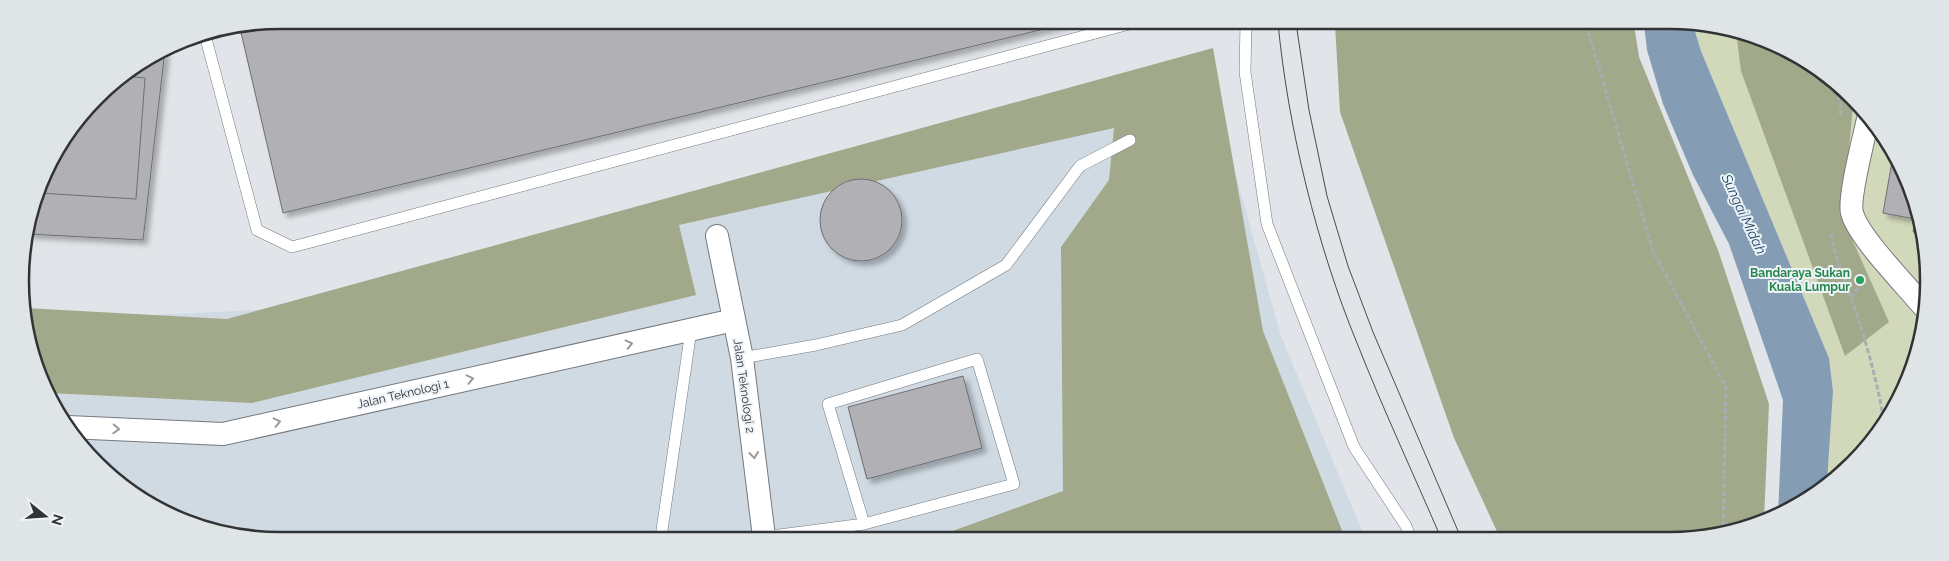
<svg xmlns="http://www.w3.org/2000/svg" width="1949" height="561" font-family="Raleway,sans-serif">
<defs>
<filter id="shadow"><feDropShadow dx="4.5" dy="4.5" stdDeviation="2.5" flood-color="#0004"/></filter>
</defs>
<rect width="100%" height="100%" fill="#e1e5e9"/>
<polygon fill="#cfdae3" points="1207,73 1281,336 1365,538 230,536 150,506 74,439 29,348 26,321 298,308"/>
<polygon fill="#d2d9bb" points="1693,25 1719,25 1813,64 1885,136 1924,229 1924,331 1902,396 1852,465 1827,483 1833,391 1829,358 1701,51"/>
<g fill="#a2a98a">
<polygon points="1335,24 1634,25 1639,57 1718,250 1769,404 1764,520 1702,539 1500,538 1454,438 1340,112"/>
<polygon points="1736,32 1813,64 1853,104 1843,219 1889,322 1845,356 1741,71"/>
<polygon points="1213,48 1263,331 1345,538 936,537 1063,491 1061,247 1109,180 1114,128 679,225 696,295 252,403 51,393 29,348 25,308 227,319"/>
</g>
<polygon fill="#849db4" points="1644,25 1693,25 1701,51 1829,358 1833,391 1827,483 1783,514 1778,516 1783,400 1729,244 1693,175 1663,104 1647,50"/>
<g fill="#b1b0b5" stroke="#6f6e73" filter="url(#shadow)">
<polygon points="280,20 1069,23 283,213 240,28"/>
<polygon points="165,50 143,240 28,234 47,166 109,85"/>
<polygon points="122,76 145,78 136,199 39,193 47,166 109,85"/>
<polygon points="1893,156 1917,212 1915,219 1883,213"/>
<circle cx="861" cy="220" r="41"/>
<polygon points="1917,212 1924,229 1924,234 1913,232"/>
<polygon points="963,376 982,448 867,479 848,407"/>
</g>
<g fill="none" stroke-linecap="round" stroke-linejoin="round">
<g stroke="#75797d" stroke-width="12">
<g id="lane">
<polyline points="1246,23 1245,72 1267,224 1354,447 1406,526 1411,538"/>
<polyline points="205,35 257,230 292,247 1133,23"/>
<polyline points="742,358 816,345 902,325 1006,265 1080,166 1130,140"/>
<polyline points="661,537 691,330"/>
<polyline points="764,537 864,524 1014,484 977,359 828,404 864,524"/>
</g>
</g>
<g stroke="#75797d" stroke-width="24">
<g id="street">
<path d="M1868,119C1864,138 1848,198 1852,213C1859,238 1906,285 1924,307"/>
<polyline points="717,236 742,358 764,537"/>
<polyline points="68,427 223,434 734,320"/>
</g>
</g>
<g stroke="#a9acb0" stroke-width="3" stroke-dasharray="5 2.5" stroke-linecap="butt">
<polyline points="1586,24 1653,251 1726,387 1723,533"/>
<polyline points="1837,88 1841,108 1840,116"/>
<path d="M1831,234C1834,256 1844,277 1851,297C1865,338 1877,379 1884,422"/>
<polyline points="1851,298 1864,278"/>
</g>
<use href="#lane" stroke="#fff" stroke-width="11"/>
<use href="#street" stroke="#fff" stroke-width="22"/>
<g stroke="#494b4d" stroke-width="1">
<path d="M1278,23C1288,128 1317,246 1357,343C1383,409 1413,473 1441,538"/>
<polyline points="1296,23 1309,110 1327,196 1348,266 1373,332 1461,538"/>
</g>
</g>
<defs><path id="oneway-chevron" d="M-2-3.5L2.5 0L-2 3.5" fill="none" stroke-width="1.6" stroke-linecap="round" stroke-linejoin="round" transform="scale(1.25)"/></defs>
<g stroke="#98999a">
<use href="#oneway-chevron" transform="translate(629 344) rotate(-13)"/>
<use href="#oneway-chevron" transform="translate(470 379) rotate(-13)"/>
<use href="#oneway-chevron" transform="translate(277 422) rotate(-13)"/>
<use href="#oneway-chevron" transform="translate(116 429) rotate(3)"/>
<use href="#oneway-chevron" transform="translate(754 455) rotate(83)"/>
</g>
<circle fill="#2e9e5b" stroke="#eef3f7" stroke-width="2" cx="1860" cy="280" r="5"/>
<g text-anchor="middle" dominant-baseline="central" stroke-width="4" stroke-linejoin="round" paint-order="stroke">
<g font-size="12" font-weight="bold" fill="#27864d" stroke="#eef3f7" text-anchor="end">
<text x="1850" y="273">Bandaraya Sukan<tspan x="1850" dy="14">Kuala Lumpur</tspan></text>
</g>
<g font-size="12" fill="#323335" stroke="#eef3f7">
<text transform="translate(744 386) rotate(82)">Jalan Teknologi 2</text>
<text transform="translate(403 394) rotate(-13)">Jalan Teknologi 1</text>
</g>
<g font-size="14" font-style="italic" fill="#1e4869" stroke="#eef3f7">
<text transform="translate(1744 214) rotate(65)">Sungai Midah</text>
</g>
</g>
<path d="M0 0H1949V561H0ZM280 29H1669A251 251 0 0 1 1920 280V281A251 251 0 0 1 1669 532H280A251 251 0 0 1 29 281V280A251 251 0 0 1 280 29Z" fill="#dfe4e7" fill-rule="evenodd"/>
<path fill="none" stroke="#323335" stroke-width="2.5" d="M280 29H1669A251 251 0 0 1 1920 280V281A251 251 0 0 1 1669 532H280A251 251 0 0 1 29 281V280A251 251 0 0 1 280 29Z"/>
<g transform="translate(45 516) rotate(107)" stroke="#eef3f7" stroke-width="4" paint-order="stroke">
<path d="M0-4L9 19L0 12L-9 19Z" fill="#323335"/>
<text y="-8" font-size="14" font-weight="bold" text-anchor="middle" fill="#323335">N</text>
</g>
</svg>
